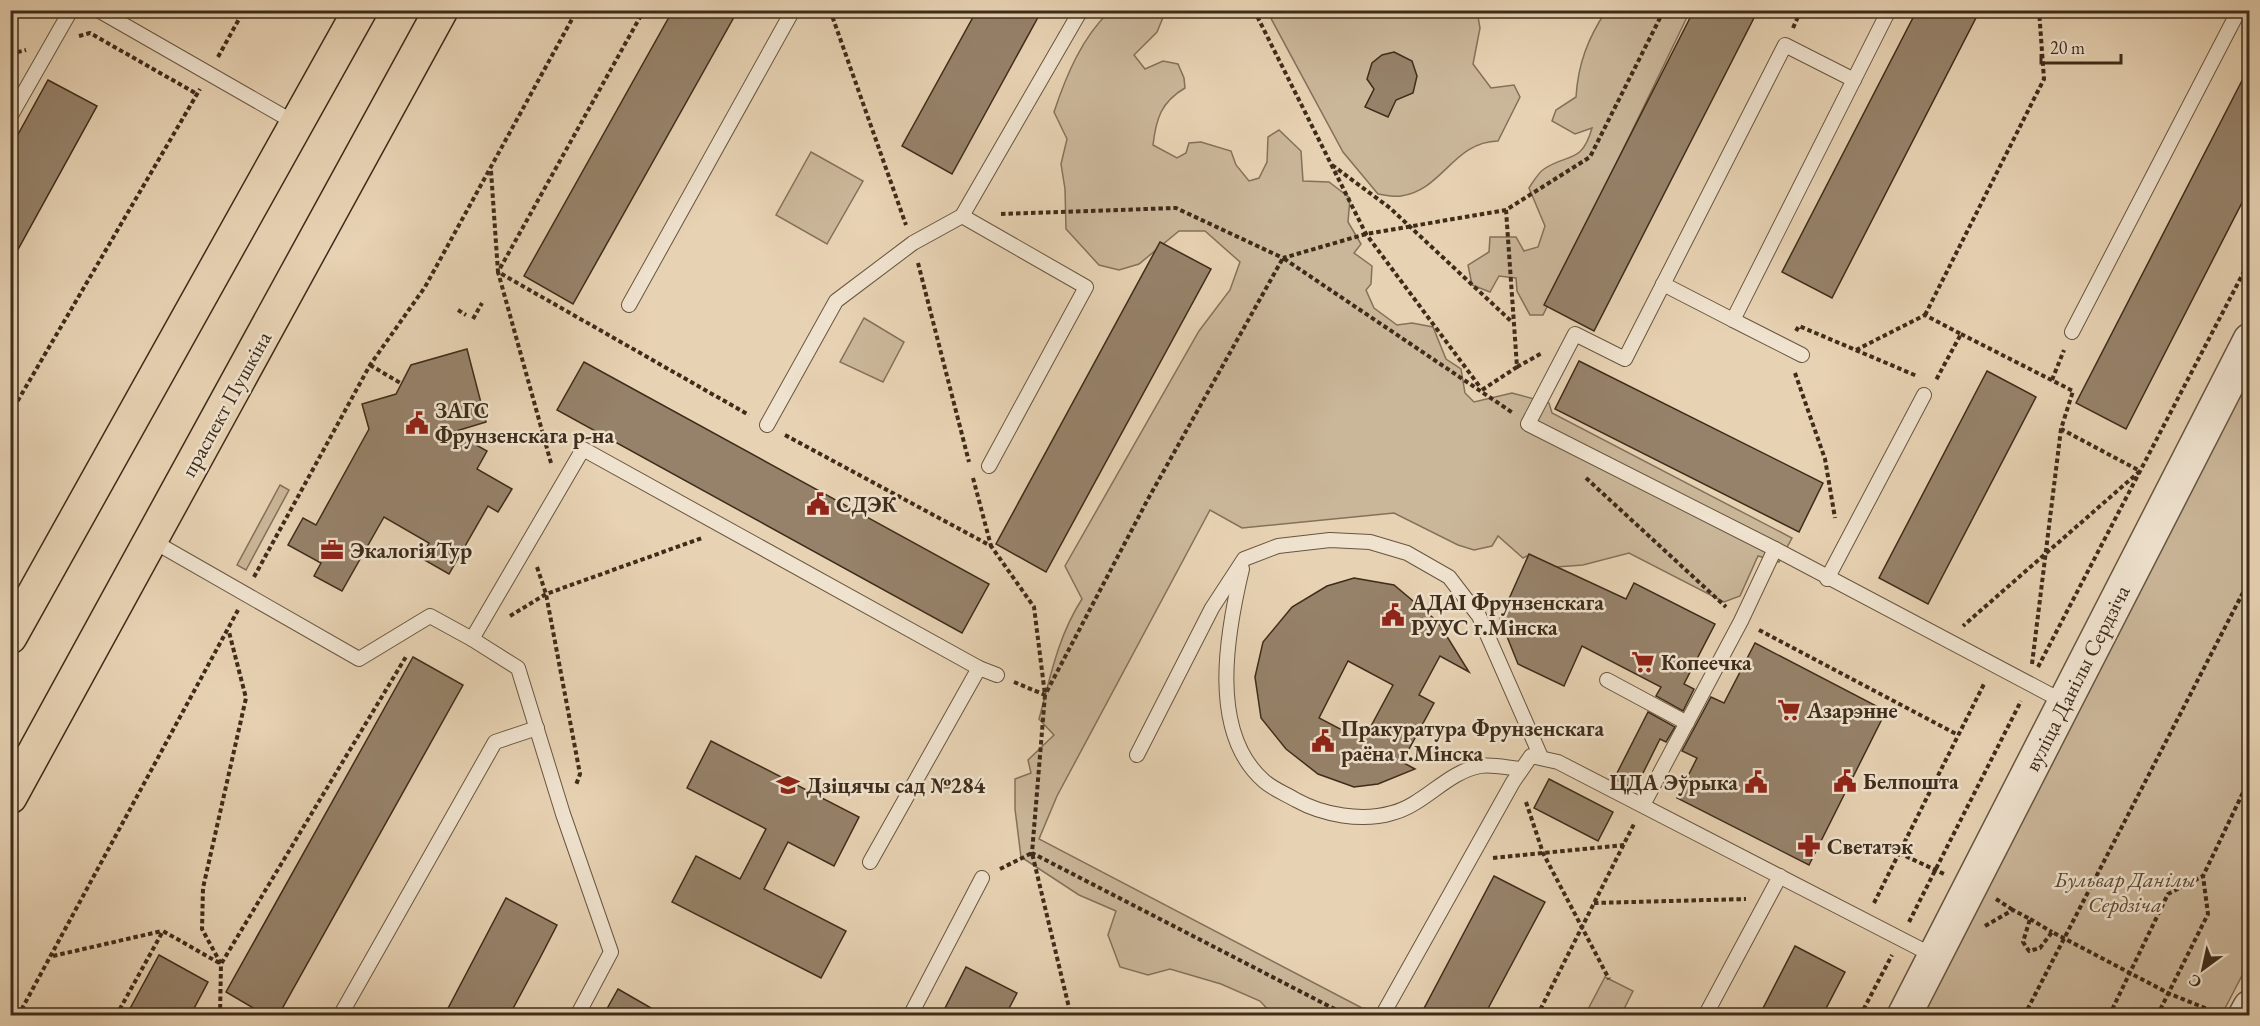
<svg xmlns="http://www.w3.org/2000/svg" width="2260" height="1026" font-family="'EB Garamond',serif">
<rect width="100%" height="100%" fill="#e7d2b3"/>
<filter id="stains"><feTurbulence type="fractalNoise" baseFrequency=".00333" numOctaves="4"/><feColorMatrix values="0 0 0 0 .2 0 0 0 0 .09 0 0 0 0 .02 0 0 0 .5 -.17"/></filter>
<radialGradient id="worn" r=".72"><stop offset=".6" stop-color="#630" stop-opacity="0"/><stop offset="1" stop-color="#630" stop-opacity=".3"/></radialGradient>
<g fill="#cab699" stroke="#84715a" stroke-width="1.5">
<path d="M1110,11H1160L1164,15L1157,32L1134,55L1145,69L1163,61L1178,64L1184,78L1185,88C1161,102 1156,119 1153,145L1177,158L1186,153L1189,143L1201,142L1231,151L1236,165L1249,181L1259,178L1267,162L1268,137L1279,130L1301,151L1303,181L1329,182L1350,198L1348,222L1361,244L1354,253L1372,266L1371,284L1366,290L1374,308L1397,325L1412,323L1433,327L1446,359L1461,369L1465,393L1474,402L1512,393L1549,403L1552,413L1792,538L1779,562L1758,556L1740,596L1724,602L1629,553L1583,565L1543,568L1529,555L1523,558L1498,536L1492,546L1474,550L1458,545L1394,513L1242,528L1210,510L1057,796L1039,839L1362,1008L1393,1013L1391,1015H1273L1260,1001L1221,984L1170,969L1148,975L1120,967L1108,935L1116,911L1079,895L1021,857L1015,809V779L1031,773L1028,760L1054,735L1039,719C1050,678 1058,636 1082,599L1065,566L1199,331L1230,290L1240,262L1205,231H1179L1139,264L1119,270L1099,265L1066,229L1065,189L1061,164L1067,139L1054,112C1066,76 1082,37 1110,11Z"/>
<path d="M1267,11H1477L1480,28L1473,64L1491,88L1514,85L1520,97L1498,141C1453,142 1443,190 1401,196C1394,197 1385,195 1378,194L1343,152Z"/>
<path d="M1606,11H1690L1543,315H1530L1517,291L1516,278L1499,276L1490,292L1472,285L1468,265L1489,252L1490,237H1516L1524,251L1538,247L1545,226L1529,188C1533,182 1538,173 1544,169C1568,153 1582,164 1592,128L1575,134L1552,121L1556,110L1576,97C1578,64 1588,38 1606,11Z"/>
<polygon points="811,152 863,181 827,244 776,215"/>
<polygon points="864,318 904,342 883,382 840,362"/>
<polygon points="2249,372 2250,960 2221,1016 1921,1016"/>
<polygon points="280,485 289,490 246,570 237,565"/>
<polygon points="1605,977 1633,991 1621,1015 1585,1015"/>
</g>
<g fill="#96826a" stroke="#3e2c1a" stroke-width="1.5" fill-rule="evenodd">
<polygon points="673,10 738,10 573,304 524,276"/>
<polygon points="977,10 1042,10 952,174 902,146"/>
<polygon points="1694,10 1758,10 1594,331 1544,305"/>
<polygon points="1917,10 1980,10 1832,298 1782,272"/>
<polygon points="1394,52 1412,61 1417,76 1413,93 1396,100 1388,117 1365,107 1374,89 1367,79 1372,63 1382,55"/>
<polygon points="2250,65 2250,187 2126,429 2076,403"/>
<polygon points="48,80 97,106 10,264 10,149"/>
<polygon points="1160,242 1211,269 1046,572 996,544"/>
<polygon points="467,349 486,422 453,432 487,451 477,469 512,489 498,512 488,506 449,574 421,558 429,543 384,517 342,591 314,576 321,563 288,545 303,518 316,525 369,429 362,404 396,394 411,365"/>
<polygon points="1579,361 1823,483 1799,532 1555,409"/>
<polygon points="584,362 989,584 962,633 557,410"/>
<polygon points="1987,371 2036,397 1928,604 1879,578"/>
<polygon points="1529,554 1626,599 1634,583 1715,624 1684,684 1694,689 1683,711 1656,696 1661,687 1582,646 1564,686 1518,664 1500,619"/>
<path d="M1354,578L1394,585L1438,622L1469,672L1440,656L1419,695L1434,703L1402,762L1415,769L1378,784L1354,787L1318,774L1286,749L1261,718L1255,677L1263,642L1292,607L1327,586ZM1348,661L1393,685L1363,741L1319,718Z"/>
<polygon points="1755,643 1886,711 1809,865 1677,798 1697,758 1682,751 1711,697 1724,703"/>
<polygon points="413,657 463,685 278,1016 267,1016 226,992"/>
<polygon points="1648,712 1675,727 1666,742 1660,739 1635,789 1614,779"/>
<polygon points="711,741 859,817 834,866 788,842 764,889 846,931 821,978 672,902 696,856 740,879 766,829 687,788"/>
<polygon points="1549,779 1613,812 1598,841 1534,808"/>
<polygon points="1494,876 1545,902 1484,1016 1420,1016"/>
<polygon points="506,898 557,925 540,958 509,1016 444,1016"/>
<polygon points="1795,946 1845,972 1822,1016 1759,1016"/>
<polygon points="159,955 208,982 190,1016 126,1016"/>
<polygon points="966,967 1017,993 1005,1016 941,1016"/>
<polygon points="618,989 665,1016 603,1016"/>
</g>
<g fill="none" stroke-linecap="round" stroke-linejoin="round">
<g stroke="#685640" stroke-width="16">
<g id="service">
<polyline points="98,10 297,124"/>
<polyline points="1854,80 1785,45 1625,359 1575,334 1528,424 1775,549 2066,703"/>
<polyline points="10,117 71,10"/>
<polyline points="962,216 1086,287 989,466"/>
<polyline points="1663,284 1733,320 1889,10"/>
<polyline points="629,305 793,10"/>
<polyline points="1733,320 1802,355"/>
<polyline points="2072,332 2239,10"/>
<polyline points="767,425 836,301 913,243 962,216 1081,10"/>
<polyline points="151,540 359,659 430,616 472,639 583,449 979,668 997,675"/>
<path d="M1242,569C1227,632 1208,732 1264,781C1273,789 1286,794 1296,800C1323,815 1362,822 1392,813C1424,805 1447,772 1480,766C1492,764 1508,768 1521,769"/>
<polyline points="1827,579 1924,395"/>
<polyline points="472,639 518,668 563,814 611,952 577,1016"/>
<polyline points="1607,680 1687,723"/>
<polyline points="1137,755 1212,608 1244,559 1278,546 1330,540 1370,542 1407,553 1449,577 1479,616 1541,757"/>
<polyline points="1643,805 1741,621 1775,549"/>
<polyline points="870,862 979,668"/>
<polyline points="340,1016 495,742 537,728"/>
<polyline points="910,1016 982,878"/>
<polyline points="1382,1016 1513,782 1531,756 1558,762 1934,956"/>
<polyline points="1705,1016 1780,876"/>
</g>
</g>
<g stroke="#685640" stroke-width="36">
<g id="tertiary">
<polyline points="1904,1016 2250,340"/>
<polyline points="2245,1016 2250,1007"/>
</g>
</g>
<g stroke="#3e2c1a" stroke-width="36">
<g id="primary">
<polyline points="10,637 360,10"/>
<polyline points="10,797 441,10"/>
</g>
</g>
<g stroke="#3e2c1a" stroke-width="4" stroke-dasharray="4.5 3" stroke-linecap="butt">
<polyline points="830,10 906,225"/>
<polyline points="1254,10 1366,234 1480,387"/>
<polyline points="1793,28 1801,10"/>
<polyline points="79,36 90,33 197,94"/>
<polyline points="10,54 26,50"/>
<polyline points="218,57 244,10"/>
<polyline points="1332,165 1390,208 1512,322"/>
<polyline points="491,171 498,272 749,415"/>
<polyline points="1001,214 1176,208 1283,258 1366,234 1506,210 1590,157 1664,10"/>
<polyline points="918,263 969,462"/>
<polyline points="458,310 466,315"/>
<polyline points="1925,315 2044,79 2039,10"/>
<polyline points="473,319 482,303"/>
<polyline points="1796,331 1799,326 1917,376"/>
<polyline points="1961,334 2073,391 2061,429 2140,471 1963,626"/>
<polyline points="1856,350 1925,315 1961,334 1936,380"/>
<polyline points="370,365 402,384"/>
<polyline points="1517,367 1542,353"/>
<polyline points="1795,373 1825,459 1835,518"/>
<polyline points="2052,380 2064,350"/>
<polyline points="1482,390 1517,367 1506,210"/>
<polyline points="10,414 200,89"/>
<polyline points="785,435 991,546 1034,607 1045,695 1032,853 1348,1016"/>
<polyline points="551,463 498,272 644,10"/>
<polyline points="973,478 991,546"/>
<polyline points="1586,478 1726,607"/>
<polyline points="537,567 546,594 580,774 576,785"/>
<polyline points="254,577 370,365 425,287 577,10"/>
<polyline points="510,616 546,594 702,538"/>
<polyline points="1759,630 1958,735"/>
<polyline points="2032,664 2061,429"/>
<polyline points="2038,667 2250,260"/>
<polyline points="1014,682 1045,695 1148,499 1283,258 1513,413"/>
<polyline points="1526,802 1543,853 1609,979"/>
<polyline points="1899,853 1944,874"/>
<polyline points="1493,858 1624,845"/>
<polyline points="1000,869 1032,853 1071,1016"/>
<polyline points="1996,899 2013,910"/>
<polyline points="1594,903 1746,899"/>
<polyline points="1874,903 1985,682"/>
<polyline points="2030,919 2052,932"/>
<polyline points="1909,922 2021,701"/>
<polyline points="1985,926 2013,910 2030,919 2023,942 2029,951 2040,948 2052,932 2170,994 2215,1012"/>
<polyline points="53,956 162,931"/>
<polyline points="18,1016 238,610"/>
<polyline points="116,1016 163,931 221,964 407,655"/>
<polyline points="220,1016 221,964 202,929 203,888 246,698 229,632"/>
<polyline points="1537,1016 1635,822"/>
<polyline points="1860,1016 1892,955"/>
<polyline points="2024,1016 2250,579"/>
<polyline points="2109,1016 2168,894 2203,876"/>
<polyline points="2157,1016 2208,914 2203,876 2250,778"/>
</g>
<use href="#service" stroke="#efe2ce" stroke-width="14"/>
<use href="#tertiary" stroke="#efe2ce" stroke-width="33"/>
<use href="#primary" stroke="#e7d2b3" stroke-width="33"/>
</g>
<defs>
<g id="civic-bare" transform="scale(1.8)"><path d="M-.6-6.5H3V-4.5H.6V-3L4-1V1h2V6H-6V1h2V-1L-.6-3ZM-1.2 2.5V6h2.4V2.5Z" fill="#8f2418" stroke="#efe2ce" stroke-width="2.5" paint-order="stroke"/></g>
<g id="office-bare" transform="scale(1.8)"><path d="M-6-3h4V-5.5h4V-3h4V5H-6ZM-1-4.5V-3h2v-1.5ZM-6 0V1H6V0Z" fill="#8f2418" stroke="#efe2ce" stroke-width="2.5" paint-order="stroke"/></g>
<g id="supermarket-bare" transform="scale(1.8)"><path d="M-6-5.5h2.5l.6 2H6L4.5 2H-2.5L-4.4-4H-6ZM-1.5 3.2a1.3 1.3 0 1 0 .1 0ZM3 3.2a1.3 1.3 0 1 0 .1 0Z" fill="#8f2418" stroke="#efe2ce" stroke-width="2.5" paint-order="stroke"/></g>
<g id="school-bare" transform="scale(1.8)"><path d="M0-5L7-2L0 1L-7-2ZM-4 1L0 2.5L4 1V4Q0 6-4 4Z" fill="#8f2418" stroke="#efe2ce" stroke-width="2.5" paint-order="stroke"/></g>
<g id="pharmacy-bare" transform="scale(1.8)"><path d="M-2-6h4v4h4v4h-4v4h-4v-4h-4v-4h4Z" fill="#8f2418" stroke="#efe2ce" stroke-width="2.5" paint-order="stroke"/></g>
</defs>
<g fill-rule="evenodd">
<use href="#civic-bare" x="417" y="423"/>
<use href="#civic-bare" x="818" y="504"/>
<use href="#office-bare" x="332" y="550"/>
<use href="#civic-bare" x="1393" y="615"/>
<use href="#supermarket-bare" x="1643" y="662"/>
<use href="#supermarket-bare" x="1789" y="710"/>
<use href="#civic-bare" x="1323" y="741"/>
<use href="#civic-bare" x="1845" y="781"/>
<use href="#civic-bare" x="1756" y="782"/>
<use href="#school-bare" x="788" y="785"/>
<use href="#pharmacy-bare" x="1809" y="846"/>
</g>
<g text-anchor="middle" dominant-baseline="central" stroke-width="5" stroke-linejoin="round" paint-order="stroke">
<g font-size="22" fill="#3e2c1a" stroke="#efe2ce">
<text transform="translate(226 404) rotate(-61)">праспект Пушкіна</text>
<text transform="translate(2077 678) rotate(-63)">вуліца Данілы Сердзіча</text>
</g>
<g font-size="22" font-weight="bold" fill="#3e2c1a" stroke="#efe2ce" text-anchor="start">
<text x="435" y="410">ЗАГС<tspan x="435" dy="25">Фрунзенскага р-на</tspan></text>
<text x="836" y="504">СДЭК</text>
<text x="350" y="550">ЭкалогіяТур</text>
<text x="1411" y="602">АДАІ Фрунзенскага<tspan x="1411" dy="25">РУУС г.Мінска</tspan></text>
<text x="1661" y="662">Копеечка</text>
<text x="1807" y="710">Азарэнне</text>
<text x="1341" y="728">Пракуратура Фрунзенскага<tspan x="1341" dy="25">раёна г.Мінска</tspan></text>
<text x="1863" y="781">Белпошта</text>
<text x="1738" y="782" text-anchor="end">ЦДА Эўрыка</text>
<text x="806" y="785">Дзіцячы сад №284</text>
<text x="1827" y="846">Светатэк</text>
</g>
<g font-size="22" font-style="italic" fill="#5a4833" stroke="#efe2ce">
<text x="2125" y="879">Бульвар Данілы<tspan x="2125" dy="25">Сердзіча</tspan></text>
</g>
</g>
<rect width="2260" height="1026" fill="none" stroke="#e7d2b3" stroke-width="36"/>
<rect x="12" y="12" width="2236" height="1002" fill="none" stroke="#3e2c1a" stroke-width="3"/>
<rect x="18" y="18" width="2224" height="990" fill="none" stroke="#3e2c1a" stroke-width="1.5"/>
<g transform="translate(2203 969) rotate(213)" stroke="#efe2ce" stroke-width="4.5" paint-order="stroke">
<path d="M0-4.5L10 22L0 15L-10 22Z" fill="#3e2c1a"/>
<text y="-9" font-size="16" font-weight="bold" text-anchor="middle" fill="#3e2c1a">С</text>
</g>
<path d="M2041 54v9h80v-9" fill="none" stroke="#3e2c1a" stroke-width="3"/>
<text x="2050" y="54" font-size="18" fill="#3e2c1a" stroke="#efe2ce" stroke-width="4.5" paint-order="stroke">20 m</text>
<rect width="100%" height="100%" filter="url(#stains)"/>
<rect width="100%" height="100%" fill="url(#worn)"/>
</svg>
